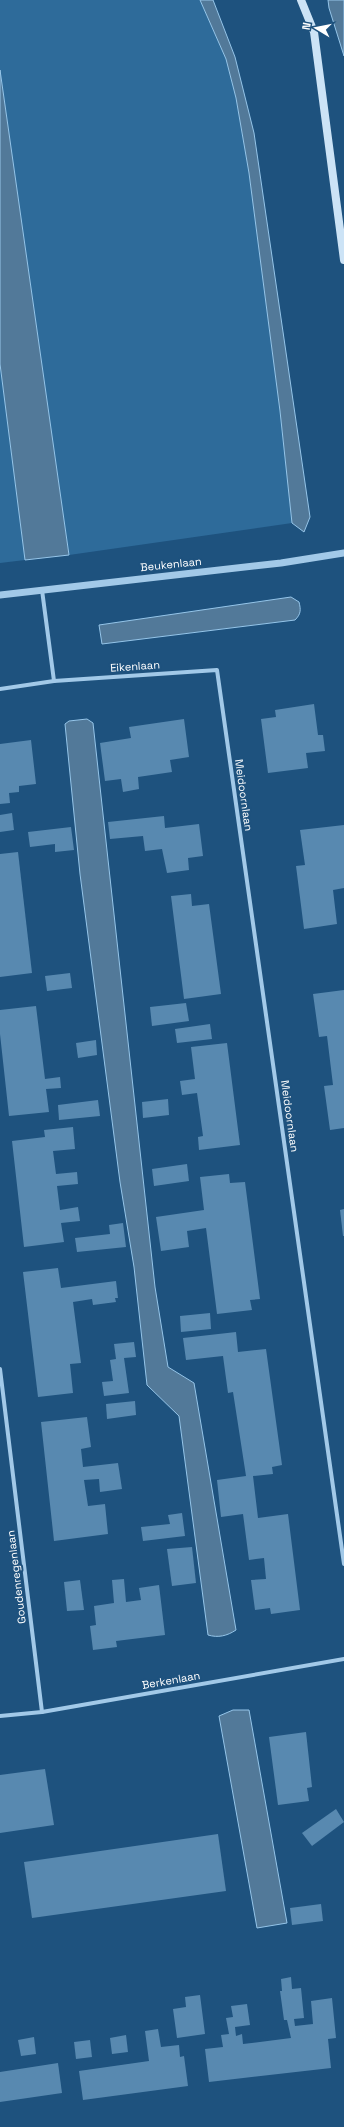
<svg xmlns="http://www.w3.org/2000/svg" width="344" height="2127" font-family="'Space Grotesk',sans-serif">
<rect width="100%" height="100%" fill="#1e527e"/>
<g fill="#2e6b9a">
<polygon points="0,0 200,0 226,59 236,98 249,173 280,411 292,523 69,555 0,70"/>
<polygon points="0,364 25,560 0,563"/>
</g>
<g fill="#527999" stroke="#95c5e9">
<polygon points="200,0 213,0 235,57 254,133 310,517 304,532 292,523 280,411 249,173 236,98 226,59"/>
<polygon points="328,0 344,0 344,56 329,8"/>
<polygon points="0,70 69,555 25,560 0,364"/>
<path d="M291,597L299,602C301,610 301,614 295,620L102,644L99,625Z"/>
<path d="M87,719L93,723L155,1287L168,1367L194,1383L236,1630C227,1636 218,1638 208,1635L179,1416L147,1385L134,1267L120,1182L80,874L65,724L69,721Z"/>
<polygon points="233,1710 249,1710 287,1923 257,1928 219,1716"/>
</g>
<g fill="#5889b0">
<polygon points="314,704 318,735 323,735 325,751 306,753 308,768 268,773 261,719 276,717 275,710"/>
<polygon points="184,719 189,757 170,760 172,772 138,777 139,789 123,792 121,779 105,781 100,743 131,738 129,727"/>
<polygon points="31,740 36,784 19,786 19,792 9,793 10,803 0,804 0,744"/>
<polygon points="12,813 14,830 0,832 0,815"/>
<polygon points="164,816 165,828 199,824 203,856 188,858 189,870 167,873 162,849 145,851 143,836 110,839 108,822"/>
<polygon points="344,825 344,888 333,890 337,924 304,929 296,866 305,865 300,830"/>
<polygon points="71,827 74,850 55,852 55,844 30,847 28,832"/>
<polygon points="18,852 32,973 0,977 0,854"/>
<polygon points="191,894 192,906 209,904 221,994 184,999 171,896"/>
<polygon points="70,973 72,988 47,991 45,976"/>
<polygon points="344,990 344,1128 330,1130 324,1086 333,1085 327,1036 319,1037 313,994"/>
<polygon points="186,1003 189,1021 152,1026 150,1007"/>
<polygon points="36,1006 45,1079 60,1077 61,1088 46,1089 49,1112 9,1116 0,1034 0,1010"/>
<polygon points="210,1024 212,1039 177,1043 175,1029"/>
<polygon points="96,1040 97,1055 78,1058 76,1043"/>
<polygon points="227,1043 240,1145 199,1150 198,1137 203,1136 197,1093 182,1095 180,1081 195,1079 191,1047"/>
<polygon points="168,1099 169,1115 143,1118 142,1102"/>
<polygon points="98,1100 100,1116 59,1120 58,1105"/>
<polygon points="73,1127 75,1149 53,1151 56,1174 77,1172 78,1184 57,1186 60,1210 78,1207 80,1221 61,1223 64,1242 24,1247 12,1141 45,1137 44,1130"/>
<polygon points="187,1164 189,1181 154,1186 152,1169"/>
<polygon points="229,1174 230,1183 245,1182 260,1299 250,1300 252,1310 217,1314 206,1228 187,1231 189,1247 161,1251 156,1217 204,1210 200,1177"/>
<polygon points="344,1209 344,1236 343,1236 340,1210"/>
<polygon points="123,1223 126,1247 77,1252 75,1238 110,1234 109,1225"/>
<polygon points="58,1268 61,1288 116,1281 118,1298 115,1298 116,1302 93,1305 92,1299 73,1302 81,1363 70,1364 73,1393 38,1397 23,1272"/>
<polygon points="210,1313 211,1329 181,1332 180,1316"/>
<polygon points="236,1332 238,1352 266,1349 282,1465 272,1467 273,1474 253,1476 258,1518 288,1514 300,1610 271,1614 270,1608 255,1610 251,1580 266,1579 264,1558 249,1560 243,1514 221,1517 217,1480 246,1476 233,1392 228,1393 223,1356 186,1360 183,1338"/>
<polygon points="134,1342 136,1357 124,1358 129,1393 104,1396 102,1382 113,1381 110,1360 116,1359 114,1344"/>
<polygon points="135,1401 136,1415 107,1419 106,1404"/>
<polygon points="87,1417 91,1447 81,1449 83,1467 118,1463 122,1489 100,1492 99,1479 84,1480 88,1506 105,1504 108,1534 54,1541 41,1422"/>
<polygon points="182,1513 185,1536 143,1541 141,1527 170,1524 168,1515"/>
<polygon points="192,1547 196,1583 172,1586 167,1549"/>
<polygon points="124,1579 126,1602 141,1600 139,1588 159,1585 165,1635 116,1641 117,1647 93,1650 90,1626 96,1625 94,1606 114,1603 112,1580"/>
<polygon points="80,1580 84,1610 67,1611 64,1582"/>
<polygon points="306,1732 312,1787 307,1788 309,1801 278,1805 269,1737"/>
<polygon points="45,1769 54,1825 0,1833 0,1775"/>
<polygon points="336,1809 344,1822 312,1846 302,1833"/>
<polygon points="218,1834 226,1891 32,1918 24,1862"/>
<polygon points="321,1904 323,1921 292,1925 290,1908"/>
<polygon points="291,1977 292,1989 301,1988 304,2018 294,2019 295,2026 313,2024 311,2001 332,1998 336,2038 328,2039 331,2068 209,2082 205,2049 223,2047 221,2035 229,2034 226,2018 233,2017 231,2006 247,2004 250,2025 235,2027 236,2036 242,2034 243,2044 291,2038 287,2020 284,2020 280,1991 282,1991 281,1979"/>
<polygon points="200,1995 205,2034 177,2038 173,2009 186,2007 185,1997"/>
<polygon points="158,2029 161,2047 179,2045 180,2057 184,2056 188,2086 83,2100 79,2071 149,2061 145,2031"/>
<polygon points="126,2035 128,2052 112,2054 110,2038"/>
<polygon points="34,2037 36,2054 21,2056 18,2040"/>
<polygon points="90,2040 92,2057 76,2059 74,2042"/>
<polygon points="58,2063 62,2093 0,2102 0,2072"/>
</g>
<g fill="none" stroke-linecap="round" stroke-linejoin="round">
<g stroke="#a2c9e8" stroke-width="4">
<polyline points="42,590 54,681"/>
<polyline points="0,689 54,681 217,670 344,1564"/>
<polyline points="0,1369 42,1712"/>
<polyline points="0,1716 42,1712 344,1659"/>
</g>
<polyline stroke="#a2c9e8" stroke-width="7" points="0,595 281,563 344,553"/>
<polyline stroke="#cce3f6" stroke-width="8" points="301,0 314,32 344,260"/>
</g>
<g text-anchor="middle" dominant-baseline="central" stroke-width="4" stroke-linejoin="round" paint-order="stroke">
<g font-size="11" fill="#fff" stroke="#1e527e">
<text transform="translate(171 564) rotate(-6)">Beukenlaan</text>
<text transform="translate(135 666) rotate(-4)">Eikenlaan</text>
<text transform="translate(244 795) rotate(82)">Meidoornlaan</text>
<text transform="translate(290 1116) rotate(82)">Meidoornlaan</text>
<text transform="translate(16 1577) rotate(-97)">Goudenregenlaan</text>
<text transform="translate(171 1680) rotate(-10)">Berkenlaan</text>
</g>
</g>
<g transform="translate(316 28) rotate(280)" stroke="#1e527e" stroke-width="3" paint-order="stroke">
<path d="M0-3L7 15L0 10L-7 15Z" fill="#ffffff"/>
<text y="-6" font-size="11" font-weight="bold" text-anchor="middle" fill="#ffffff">N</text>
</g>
</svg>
